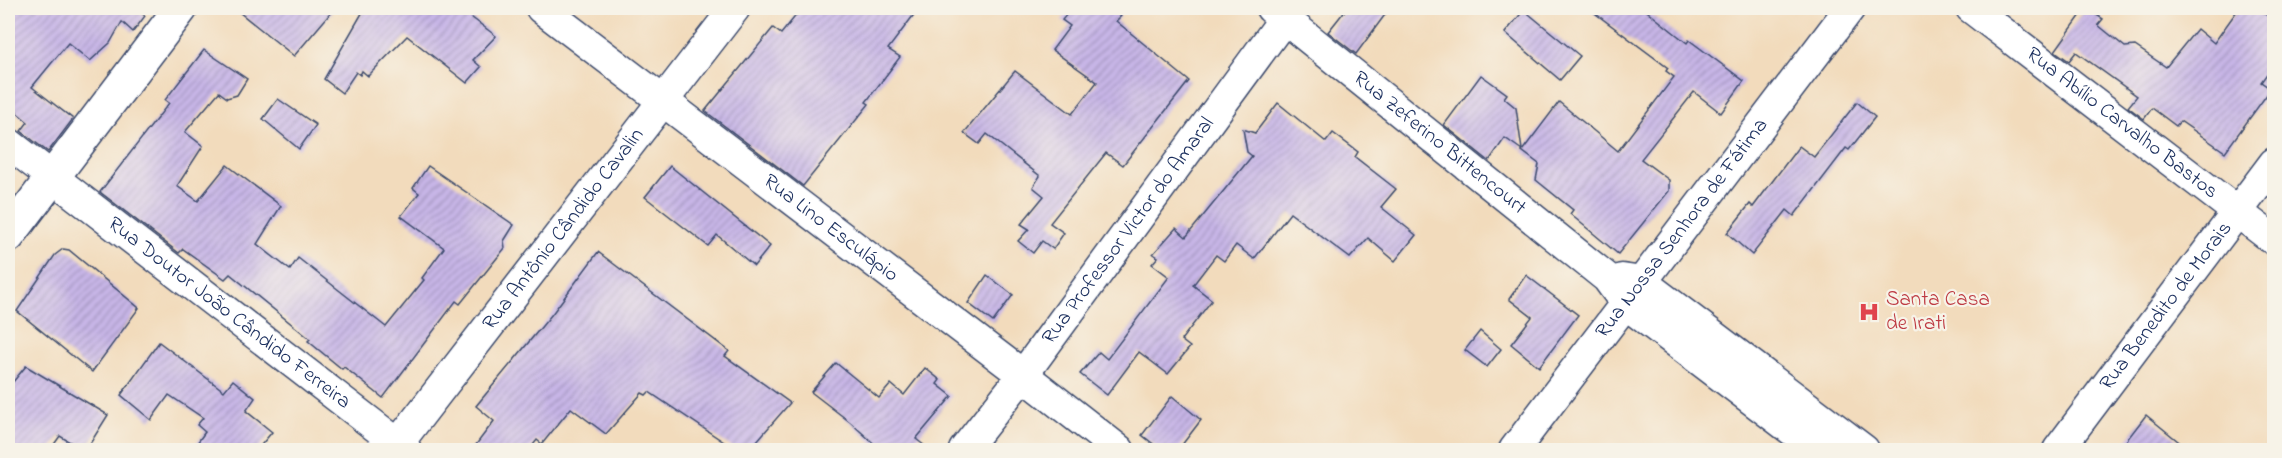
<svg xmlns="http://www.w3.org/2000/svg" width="2282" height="458" font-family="'Indie Flower',sans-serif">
<defs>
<pattern id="building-hatch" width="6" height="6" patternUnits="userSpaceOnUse" patternTransform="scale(1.5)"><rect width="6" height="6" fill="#c8b6e7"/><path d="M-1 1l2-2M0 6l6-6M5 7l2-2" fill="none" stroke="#a294be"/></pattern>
</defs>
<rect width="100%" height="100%" fill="#f7f3e8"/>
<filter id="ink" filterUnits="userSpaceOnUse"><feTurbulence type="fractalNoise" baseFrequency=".0167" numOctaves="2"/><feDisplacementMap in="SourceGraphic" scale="12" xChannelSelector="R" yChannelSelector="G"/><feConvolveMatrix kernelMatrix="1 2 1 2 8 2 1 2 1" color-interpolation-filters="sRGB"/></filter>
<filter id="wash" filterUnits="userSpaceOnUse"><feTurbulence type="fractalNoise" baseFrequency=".008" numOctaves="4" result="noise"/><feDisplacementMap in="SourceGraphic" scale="24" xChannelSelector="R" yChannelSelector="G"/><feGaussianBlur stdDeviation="1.35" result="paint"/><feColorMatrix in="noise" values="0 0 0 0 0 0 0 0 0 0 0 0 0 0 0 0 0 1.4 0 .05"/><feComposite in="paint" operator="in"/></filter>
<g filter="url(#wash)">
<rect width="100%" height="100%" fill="#f2dbbc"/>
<g id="blocks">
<g fill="url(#building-hatch)">
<polygon points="15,8 135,8 145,16 133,32 122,22 110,43 90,61 68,43 32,87 73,119 48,152 21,131 28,122 8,105 8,18"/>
<polygon points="234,8 335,8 294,56"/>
<polygon points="365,8 459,8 496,36 473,60 481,67 467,83 407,36 368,76 362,71 360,75 356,72 342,93 324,79"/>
<polygon points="802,8 919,8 888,49 900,57 866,102 869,104 803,186 705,111 773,28 781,34"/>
<polygon points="1072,8 1109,8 1121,16 1116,21 1189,81 1123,165 1106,153 1050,223 1064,233 1053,249 1042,241 1033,253 1018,241 1029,229 1021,224 1044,196 1033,187 1040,176 987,134 979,144 964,133 1015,71 1072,114 1097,82 1052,50 1070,26 1062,20"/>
<polygon points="1347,8 1390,8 1356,54 1328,32"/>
<polygon points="1588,8 1643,8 1687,43 1689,40 1744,81 1721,113 1694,92 1641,159 1669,180 1669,191 1618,254 1570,214 1573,210 1536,180 1539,164 1522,151 1559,102 1618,151 1674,77 1666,71 1668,68"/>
<polygon points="2086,8 2103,19 2098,25 2125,47 2135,46 2166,67 2197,29 2214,43 2239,8 2257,8 2274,21 2274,64 2261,82 2271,89 2225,152 2180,121 2176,126 2152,108 2144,119 2128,107 2137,96 2076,52 2069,61 2055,51"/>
<polygon points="1524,10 1580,56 1560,80 1505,33"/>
<polygon points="204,50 247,79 237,95 227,98 219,92 185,132 203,146 177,186 198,201 227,165 281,206 257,244 290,270 298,258 386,327 424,280 422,278 444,248 401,216 419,193 413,188 428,166 514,225 504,241 505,248 460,304 456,301 383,398 344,367 342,369 308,341 310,339 230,274 225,279 183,249 179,253 100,192 169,103 165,100"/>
<polygon points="1481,75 1507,94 1504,98 1516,108 1522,150 1505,138 1489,161 1444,125"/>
<polygon points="278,99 316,125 299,149 263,119"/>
<polygon points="1857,102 1875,117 1849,150 1846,148 1794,216 1787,210 1752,255 1727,233 1750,204 1753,207 1799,146 1814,157"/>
<polygon points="1278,103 1326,142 1333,133 1358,152 1355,157 1396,189 1381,207 1416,235 1395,261 1368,238 1350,258 1290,213 1254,259 1236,245 1224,261 1216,255 1193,285 1212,300 1181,340 1190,347 1168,374 1139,352 1107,395 1080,374 1099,352 1107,359 1169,277 1152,264 1158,257 1153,254 1176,228 1186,237 1252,156 1247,152 1243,129 1255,133"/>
<polygon points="670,166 770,246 754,266 717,235 708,246 645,197"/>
<polygon points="63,249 69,250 139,308 92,372 17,311 55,255"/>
<polygon points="598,252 729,351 725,356 790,403 749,450 736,450 649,392 646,395 642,393 606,434 571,408 542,444 537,440 529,450 472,450 494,421 476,406 552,314"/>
<polygon points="987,275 1013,295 993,322 968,303"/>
<polygon points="1526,275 1578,315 1539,367 1511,344 1532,317 1509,299"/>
<polygon points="1480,331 1501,349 1487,367 1465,350"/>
<polygon points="159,342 224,391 233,380 255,398 246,411 272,432 257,450 192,450 205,432 197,425 203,418 169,395 151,420 121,395"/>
<polygon points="836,363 879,398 891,384 904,395 925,368 940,380 937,384 952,396 916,439 930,450 881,450 850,422 811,392"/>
<polygon points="26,366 108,415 86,450 83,450 60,436 50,450 8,450 8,388"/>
<polygon points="1172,396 1201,420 1178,450 1161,450 1142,435"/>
<polygon points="2146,415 2189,450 2138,450 2126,441"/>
</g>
</g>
</g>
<g filter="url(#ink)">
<use href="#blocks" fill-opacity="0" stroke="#3b496c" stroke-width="1.5"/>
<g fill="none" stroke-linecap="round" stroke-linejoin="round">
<g stroke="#3b496c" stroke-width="33">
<g id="minor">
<path id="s1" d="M541,8L1023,375L1119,450"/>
<path id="s2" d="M1271,8L1607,278L1626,304L1818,450"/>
<path id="s3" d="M1971,8L2274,240"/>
<path id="s4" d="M8,143L406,450"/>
<polyline points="1622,279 1642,282 1864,450"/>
<path id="s5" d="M393,450L735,8"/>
<path id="s6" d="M964,450L1023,375L1292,8"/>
<path id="s7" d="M1514,450L1850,8"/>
<path id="s8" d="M2058,450L2274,163"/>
</g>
</g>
<g stroke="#3b496c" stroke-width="36">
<polyline id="major" points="8,236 181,8"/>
</g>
<use href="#minor" stroke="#fff" stroke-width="30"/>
<use href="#major" stroke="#fff" stroke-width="33"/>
</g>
</g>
<defs>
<g id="hospital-bare" transform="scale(1.62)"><path d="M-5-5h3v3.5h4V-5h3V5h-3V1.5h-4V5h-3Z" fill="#e0444e" stroke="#f7f3e8" stroke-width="2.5" paint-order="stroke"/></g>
</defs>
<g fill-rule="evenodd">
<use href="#hospital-bare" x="1869" y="312"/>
</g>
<g text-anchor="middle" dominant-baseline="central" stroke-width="4.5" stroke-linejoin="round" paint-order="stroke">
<g font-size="21" fill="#1b2f5e" stroke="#f7f3e8">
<text stroke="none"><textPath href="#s3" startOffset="190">Rua Abílio Carvalho Bastos</textPath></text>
<text stroke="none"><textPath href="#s2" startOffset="216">Rua Zeferino Bittencourt</textPath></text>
<text stroke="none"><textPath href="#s1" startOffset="364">Rua Lino Esculápio</textPath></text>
<text stroke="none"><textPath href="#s5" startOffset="279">Rua Antônio Cândido Cavalin</textPath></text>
<text stroke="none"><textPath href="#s7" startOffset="278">Rua Nossa Senhora de Fátima</textPath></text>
<text stroke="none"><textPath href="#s6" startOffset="274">Rua Professor Victor do Amaral</textPath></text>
<text stroke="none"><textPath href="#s8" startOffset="180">Rua Benedito de Morais</textPath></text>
<text stroke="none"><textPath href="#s4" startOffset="279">Rua Doutor João Cândido Ferreira</textPath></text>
</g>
<g font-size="21" fill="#be3a42" stroke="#f7f3e8" text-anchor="start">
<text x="1886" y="300">Santa Casa<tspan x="1886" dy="24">de Irati</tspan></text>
</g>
</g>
<rect width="2282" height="458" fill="none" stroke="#f7f3e8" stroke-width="30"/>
</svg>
